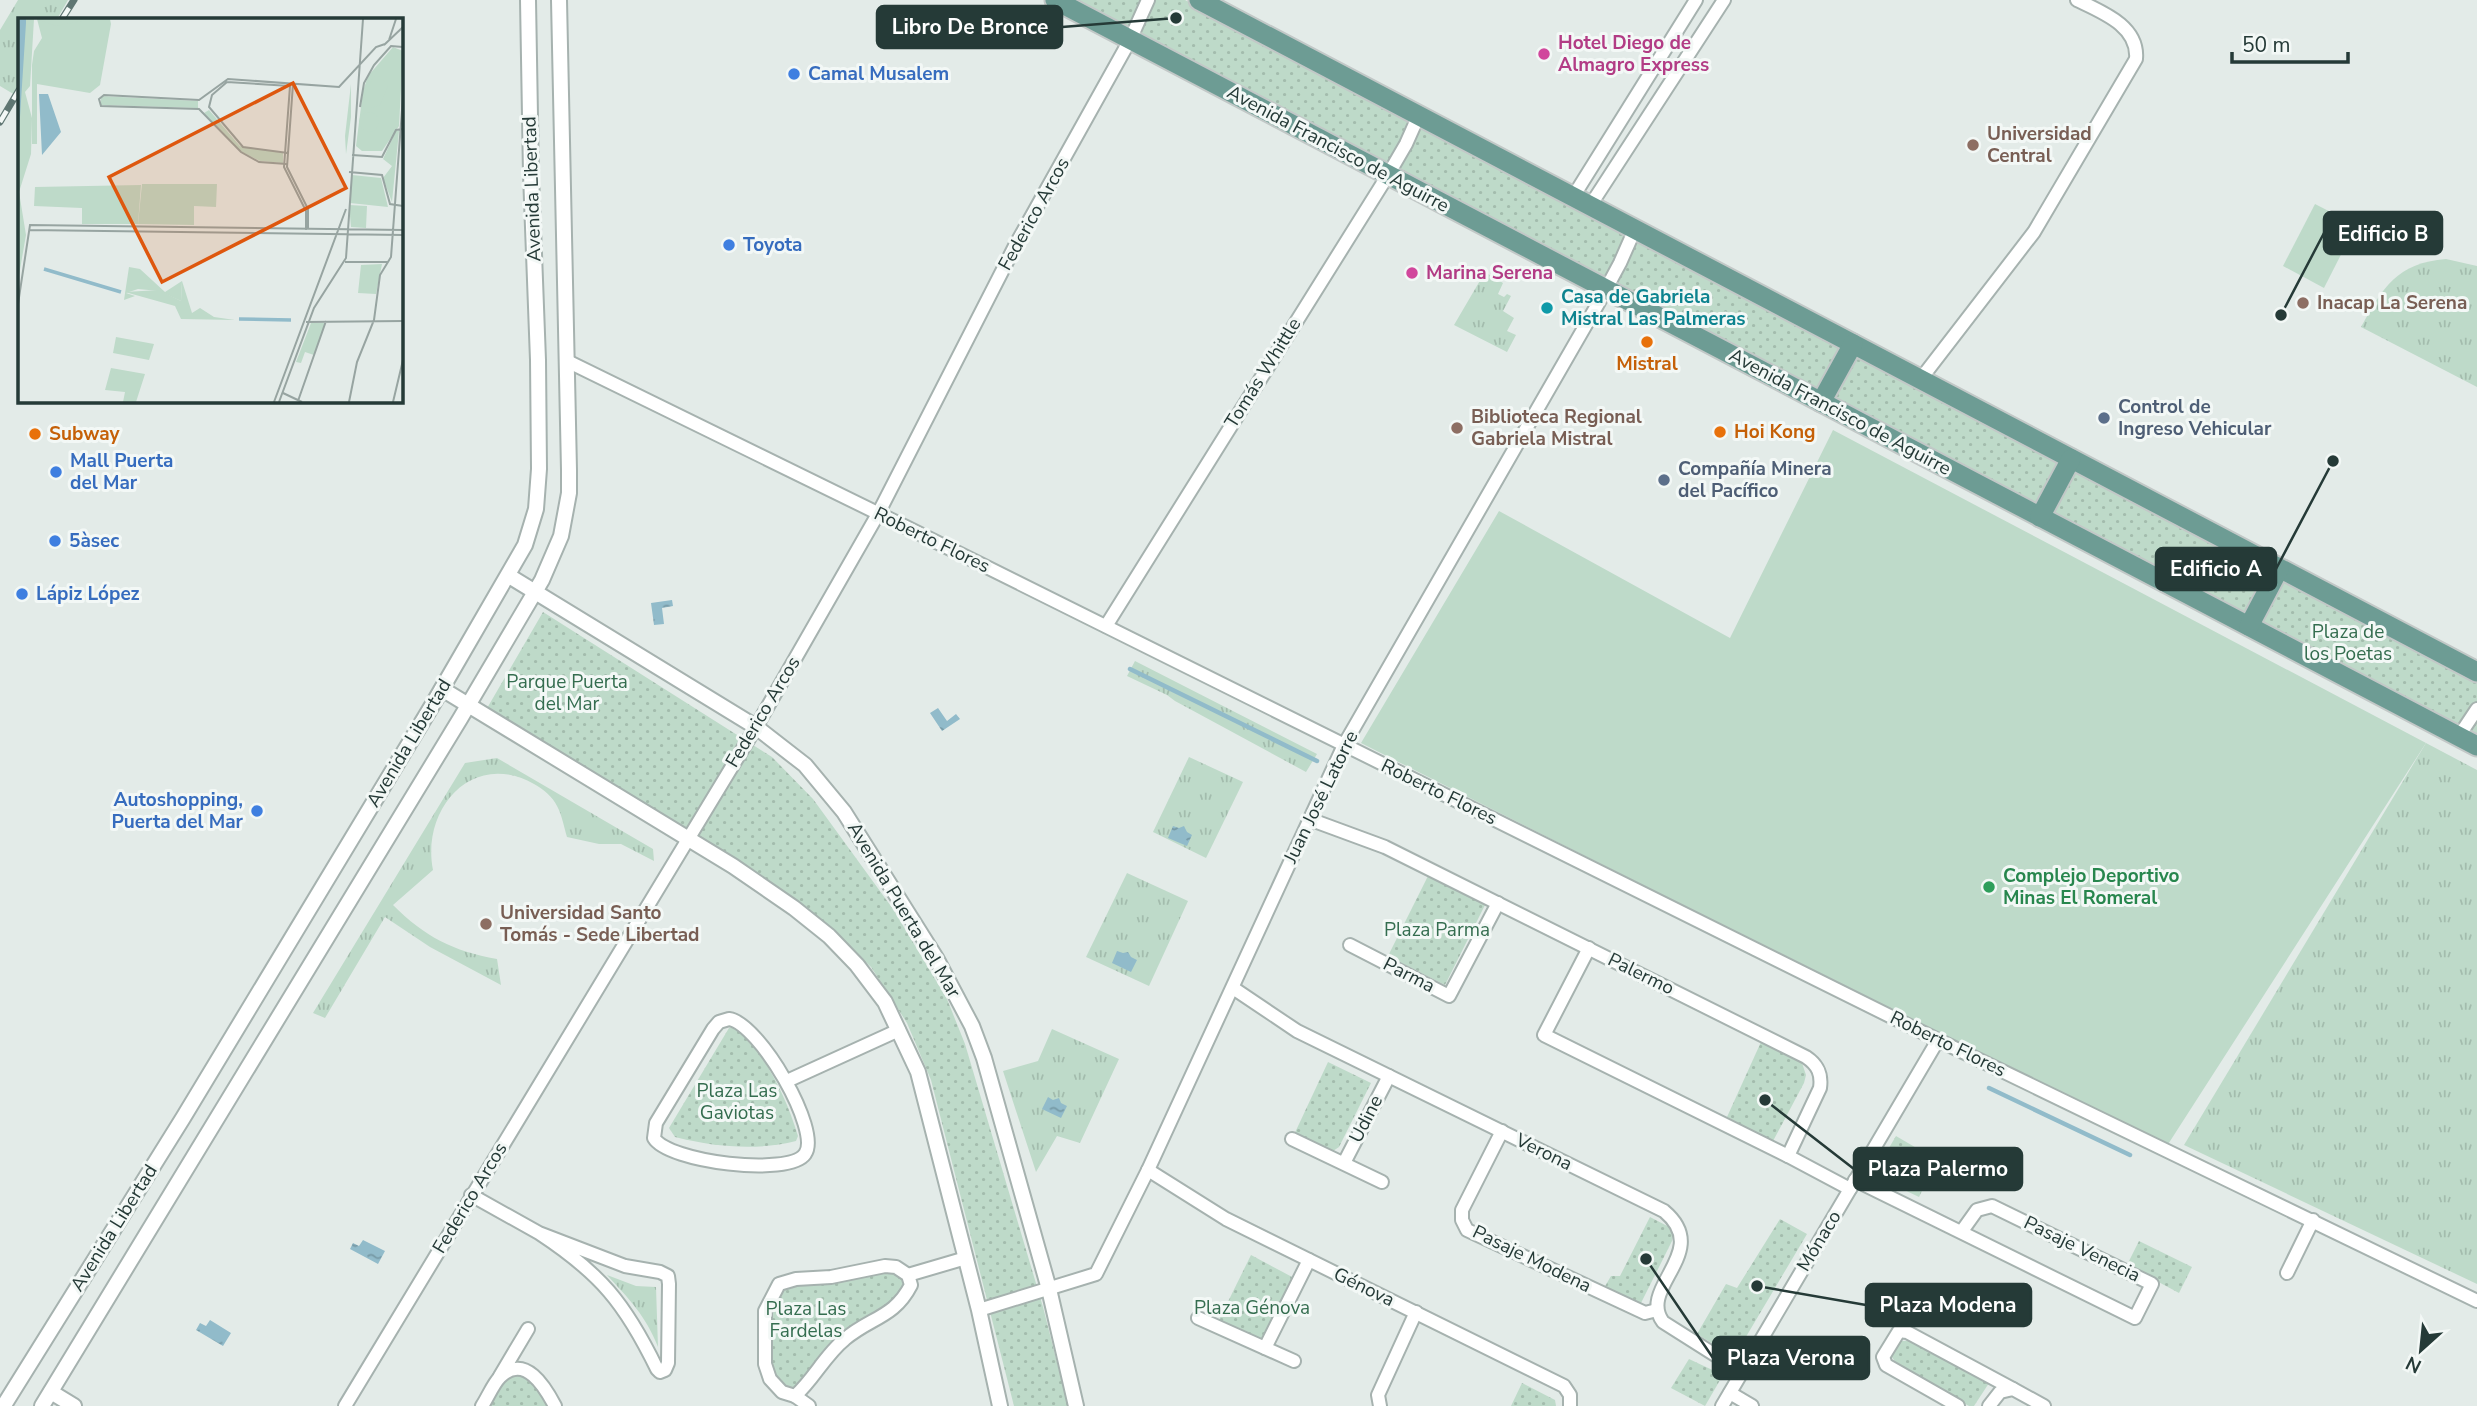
<svg xmlns="http://www.w3.org/2000/svg" width="2477" height="1406" font-family="'Nunito Sans',sans-serif">
<defs>
<pattern id="grass-tufts" width="24" height="20" patternUnits="userSpaceOnUse" patternTransform="scale(1.75)"><rect width="24" height="20" fill="#bedac9"/><path d="M3 7l-1-3M5 7V3M7 7l1-3M15 17l-1-3M17 17v-4M19 17l1-3" fill="none" stroke="#a3bcad"/></pattern>
<pattern id="park-dots" width="8" height="8" patternUnits="userSpaceOnUse" patternTransform="scale(1.75)"><rect width="8" height="8" fill="#bedac9"/><path d="M2 2h.1M6 6h.1" fill="none" stroke="#a3bcad" stroke-width="1.8" stroke-linecap="round"/></pattern>
<pattern id="water-ripples" width="26" height="14" patternUnits="userSpaceOnUse" patternTransform="scale(1.75)"><rect width="26" height="14" fill="#91bbca"/><path d="M2 4q2-2 4 0t4 0M15 11q2-2 4 0t4 0" fill="none" stroke="#7699a5"/></pattern>
</defs>
<rect width="100%" height="100%" fill="#e3ebe8"/>
<g fill="url(#grass-tufts)">
<polygon points="18,0 68,0 57,19 19,19 19,87 15,95 0,86 0,30"/>
<path d="M2446,259L2477,266V387L2361,327C2383,287 2397,263 2446,259Z"/>
<polygon points="1485,272 1503,283 1498,294 1504,297 1507,294 1511,296 1503,311 1514,318 1507,331 1516,335 1507,352 1454,325"/>
<polygon points="1135,661 1317,754 1306,772 1175,701 1167,695 1127,676"/>
<polygon points="2426,743 2477,770 2477,1284 2184,1145"/>
<polygon points="1189,757 1243,782 1206,858 1153,832"/>
<path d="M497,758L653,849L654,861L621,844H599L567,837C564,827 562,815 557,806C553,797 543,789 534,784C472,749 421,809 433,870L393,905C425,937 453,951 497,959L501,985L430,947L385,917L325,1018L313,1013L465,763Z"/>
<polygon points="1127,873 1188,901 1149,986 1086,957"/>
<polygon points="1052,1029 1119,1059 1080,1143 1057,1136 1036,1172 1003,1071 1038,1061"/>
<path d="M607,1275L636,1286L656,1287L658,1347C646,1316 629,1299 607,1275Z"/>
</g>
<g fill="url(#park-dots)">
<polygon points="1070,0 1185,0 2477,680 2477,741"/>
<polygon points="543,612 772,757 813,799 893,909 947,999 965,1044 1043,1307 1068,1406 1014,1406 931,1080 907,1023 871,967 810,910 731,856 486,710"/>
<polygon points="1428,876 1485,905 1445,985 1388,956"/>
<path d="M736,1027C767,1058 785,1094 798,1136L796,1141C755,1151 716,1147 675,1137L669,1128L729,1028Z"/>
<polygon points="1761,1042 1802,1063 1806,1075 1804,1083 1773,1141 1727,1117"/>
<polygon points="1328,1062 1371,1083 1339,1147 1327,1155 1292,1139"/>
<polygon points="1896,1136 1937,1160 1919,1197 1873,1175"/>
<polygon points="1650,1217 1673,1229 1672,1241 1640,1305 1604,1288 1611,1276 1620,1276"/>
<polygon points="1780,1219 1807,1234 1734,1357 1697,1334 1726,1284 1737,1288"/>
<polygon points="2139,1241 2192,1267 2179,1293 2127,1265"/>
<polygon points="1251,1255 1294,1278 1264,1344 1217,1324"/>
<polygon points="895,1271 904,1277 907,1285 900,1299 794,1391 784,1388 773,1377 769,1364 769,1312 782,1287"/>
<polygon points="1899,1341 1911,1341 1989,1383 1974,1406 1969,1406 1898,1365 1891,1356"/>
<polygon points="1689,1359 1723,1375 1705,1406 1671,1388"/>
<path d="M514,1374C534,1375 542,1389 550,1406H487L503,1380Z"/>
<polygon points="1522,1383 1555,1400 1556,1406 1511,1406"/>
</g>
<g fill="#bedac9">
<polygon points="2315,204 2356,225 2324,288 2283,266"/>
<polygon points="1833,430 2426,743 2165,1149 1361,743 1499,511 1730,638"/>
</g>
<g fill="url(#water-ripples)">
<polygon points="672,600 673,606 662,608 664,624 654,625 651,603"/>
<polygon points="938,708 947,721 956,714 960,719 942,731 930,713"/>
<polygon points="1173,826 1179,828 1184,826 1187,832 1192,835 1187,846 1168,838"/>
<polygon points="1117,951 1123,953 1128,952 1131,957 1137,960 1131,972 1112,963"/>
<polygon points="1048,1097 1053,1100 1059,1098 1061,1103 1067,1106 1061,1118 1042,1109"/>
<polygon points="363,1240 385,1251 378,1264 350,1249 353,1243 359,1246"/>
<polygon points="210,1320 231,1333 223,1346 196,1330 200,1323 206,1326"/>
</g>
<g fill="none" stroke-linecap="round" stroke-linejoin="round">
<g stroke="#91bbca" stroke-width="4.5">
<polyline points="1130,669 1317,761"/>
<polyline points="1989,1088 2130,1155"/>
</g>
<g stroke="#a6b2af" stroke-width="16">
<g id="minor">
<polyline points="1573,197 1696,0"/>
<polyline points="1590,206 1724,0"/>
<polyline points="567,361 906,527 1938,1040 2477,1301"/>
<path d="M1920,380L2034,232L2136,59C2139,26 2102,12 2077,0"/>
<polyline points="1106,626 1388,175 1406,144 1418,117"/>
<polyline points="2459,736 2477,709"/>
<path d="M1309,819L1385,847L1806,1057C1818,1065 1822,1074 1820,1088L1788,1156L1850,1189"/>
<polyline points="1350,945 1449,996 1498,903"/>
<polyline points="1589,948 1544,1035 1788,1156"/>
<path d="M1233,988L1297,1031L1664,1211C1713,1252 1637,1287 1663,1322L1742,1372"/>
<path d="M729,1019C759,1023 822,1131 805,1154C789,1177 668,1162 654,1138L656,1123L713,1029L719,1022Z"/>
<polyline points="787,1081 899,1030"/>
<polyline points="1502,1131 1462,1210 1462,1220 1467,1230 1645,1313 1657,1310"/>
<polyline points="1292,1139 1382,1182"/>
<polyline points="1344,1163 1389,1076"/>
<polyline points="1148,1170 1226,1219 1564,1386 1570,1395 1570,1406"/>
<polyline points="1855,1180 2135,1318 2152,1284 1992,1206 1977,1210 1962,1231"/>
<path d="M471,1195L539,1233L625,1266L660,1272L668,1276L669,1284L668,1363L665,1370L660,1372L657,1369C625,1303 600,1273 539,1233"/>
<path d="M885,1266L896,1267L908,1275L911,1285C894,1318 871,1317 845,1339C825,1355 814,1379 795,1396L782,1392L770,1379L765,1364V1311L779,1284L796,1279L831,1277Z"/>
<polyline points="2287,1273 2313,1220"/>
<polyline points="908,1275 966,1258"/>
<polyline points="979,1310 1096,1274 1148,1170 1344,745 1599,302 1620,263 1635,229"/>
<polyline points="1198,1318 1294,1361"/>
<polyline points="1265,1348 1309,1260"/>
<polyline points="500,1376 528,1329"/>
<polyline points="1730,1393 1752,1406"/>
<polyline points="795,1396 809,1406"/>
<polyline points="345,1406 756,727 878,514 1015,246 1130,40 1148,0"/>
<path d="M482,1406C488,1397 493,1384 500,1377C525,1353 545,1387 555,1406"/>
<polyline points="1380,1406 1378,1395 1416,1312"/>
<polyline points="1722,1406 1938,1040"/>
<polyline points="1958,1406 1886,1365 1883,1357 1899,1331 1907,1332 2013,1389"/>
<polyline points="1989,1406 2000,1392 2013,1389 2044,1406"/>
</g>
</g>
<g stroke="#a6b2af" stroke-width="18">
<g id="tertiary">
<polyline points="509,576 756,727 805,765 844,812 936,958 972,1026 984,1058 1049,1289 1076,1406"/>
<polyline points="442,689 733,866 794,908 829,936 857,965 885,1002 918,1072 979,1310 1000,1406"/>
<polyline points="51,1392 74,1406"/>
<polyline points="6,1402 183,1118 433,704 525,545 536,509 539,469 538,360 531,174 528,0"/>
<polyline points="42,1406 460,719 542,580 561,536 569,493 569,470 559,0"/>
</g>
</g>
<g stroke="#c2c8c7" stroke-width="23">
<g id="primary">
<polyline points="1055,0 2477,746"/>
<polyline points="1199,0 2477,672"/>
<polyline points="1821,402 1853,344"/>
<polyline points="2040,517 2071,459"/>
<polyline points="2249,626 2279,569"/>
</g>
</g>
<use href="#minor" stroke="#fff" stroke-width="12"/>
<use href="#tertiary" stroke="#fff" stroke-width="14"/>
<use href="#primary" stroke="#6d9c94" stroke-width="19"/>
<g stroke="#5f7672" stroke-width="7">
<g id="rail">
<polyline points="62,19 74,0"/>
<polyline points="0,122 19,90"/>
</g>
</g>
<use href="#rail" stroke="#f3f8f6" stroke-width="4.5" stroke-dasharray="13" stroke-linecap="butt"/>
</g>
<g fill="#d1479c" stroke="#f3f8f6" stroke-width="2.5">
<circle cx="1544" cy="54" r="7"/>
<circle cx="1412" cy="273" r="7"/>
</g>
<g fill="#3f7fe0" stroke="#f3f8f6" stroke-width="2.5">
<circle cx="794" cy="74" r="7"/>
<circle cx="729" cy="245" r="7"/>
<circle cx="56" cy="472" r="7"/>
<circle cx="55" cy="541" r="7"/>
<circle cx="22" cy="594" r="7"/>
<circle cx="257" cy="811" r="7"/>
</g>
<g fill="#8d6e63" stroke="#f3f8f6" stroke-width="2.5">
<circle cx="1973" cy="145" r="7"/>
<circle cx="2303" cy="303" r="7"/>
<circle cx="1457" cy="428" r="7"/>
<circle cx="486" cy="924" r="7"/>
</g>
<circle fill="#0f9aa8" stroke="#f3f8f6" stroke-width="2.5" cx="1547" cy="308" r="7"/>
<g fill="#e8710a" stroke="#f3f8f6" stroke-width="2.5">
<circle cx="1647" cy="342" r="7"/>
<circle cx="1720" cy="432" r="7"/>
<circle cx="35" cy="434" r="7"/>
</g>
<g fill="#5c6f8a" stroke="#f3f8f6" stroke-width="2.5">
<circle cx="2104" cy="418" r="7"/>
<circle cx="1664" cy="480" r="7"/>
</g>
<circle fill="#2e9e5b" stroke="#f3f8f6" stroke-width="2.5" cx="1989" cy="887" r="7"/>
<g text-anchor="middle" dominant-baseline="central" stroke-width="6" stroke-linejoin="round" paint-order="stroke">
<g font-size="19" font-weight="bold" fill="#b23c85" stroke="#f3f8f6" text-anchor="start">
<text x="1558" y="43">Hotel Diego de<tspan x="1558" dy="22">Almagro Express</tspan></text>
<text x="1426" y="273">Marina Serena</text>
</g>
<g font-size="19" font-weight="bold" fill="#366cbe" stroke="#f3f8f6" text-anchor="start">
<text x="808" y="74">Camal Musalem</text>
<text x="743" y="245">Toyota</text>
<text x="70" y="461">Mall Puerta<tspan x="70" dy="22">del Mar</tspan></text>
<text x="69" y="541">5àsec</text>
<text x="36" y="594">Lápiz López</text>
<text x="243" y="800" text-anchor="end">Autoshopping,<tspan x="243" dy="22">Puerta del Mar</tspan></text>
</g>
<g font-size="19" font-weight="bold" fill="#785e54" stroke="#f3f8f6" text-anchor="start">
<text x="1987" y="134">Universidad<tspan x="1987" dy="22">Central</tspan></text>
<text x="2317" y="303">Inacap La Serena</text>
<text x="1471" y="417">Biblioteca Regional<tspan x="1471" dy="22">Gabriela Mistral</tspan></text>
<text x="500" y="913">Universidad Santo<tspan x="500" dy="22">Tomás - Sede Libertad</tspan></text>
</g>
<g font-size="19" fill="#253a37" stroke="#f3f8f6">
<text transform="translate(1338 149) rotate(28)">Avenida Francisco de Aguirre</text>
<text transform="translate(532 189) rotate(-92)">Avenida Libertad</text>
<text transform="translate(1034 214) rotate(-61)">Federico Arcos</text>
<text transform="translate(1263 373) rotate(-58)">Tomás Whittle</text>
<text transform="translate(1840 412) rotate(28)">Avenida Francisco de Aguirre</text>
<text transform="translate(932 540) rotate(26)">Roberto Flores</text>
<text transform="translate(763 712) rotate(-59)">Federico Arcos</text>
<text transform="translate(409 743) rotate(-59)">Avenida Libertad</text>
<text transform="translate(1439 792) rotate(26)">Roberto Flores</text>
<text transform="translate(1321 797) rotate(-64)">Juan José Latorre</text>
<text transform="translate(904 910) rotate(59)">Avenida Puerta del Mar</text>
<text transform="translate(1641 974) rotate(26)">Palermo</text>
<text transform="translate(1409 975) rotate(27)">Parma</text>
<text transform="translate(1948 1044) rotate(26)">Roberto Flores</text>
<text transform="translate(1366 1119) rotate(-63)">Udine</text>
<text transform="translate(1544 1152) rotate(26)">Verona</text>
<text transform="translate(470 1198) rotate(-59)">Federico Arcos</text>
<text transform="translate(114 1228) rotate(-58)">Avenida Libertad</text>
<text transform="translate(1819 1241) rotate(-59)">Mónaco</text>
<text transform="translate(2082 1249) rotate(26)">Pasaje Venecia</text>
<text transform="translate(1532 1259) rotate(26)">Pasaje Modena</text>
<text transform="translate(1364 1287) rotate(26)">Génova</text>
</g>
<g font-size="19" font-weight="bold" fill="#0d838f" stroke="#f3f8f6" text-anchor="start">
<text x="1561" y="297">Casa de Gabriela<tspan x="1561" dy="22">Mistral Las Palmeras</tspan></text>
</g>
<g font-size="19" font-weight="bold" fill="#c56008" stroke="#f3f8f6" text-anchor="start">
<text x="1647" y="364" text-anchor="middle">Mistral</text>
<text x="1734" y="432">Hoi Kong</text>
<text x="49" y="434">Subway</text>
</g>
<g font-size="19" font-weight="bold" fill="#4e5e75" stroke="#f3f8f6" text-anchor="start">
<text x="2118" y="407">Control de<tspan x="2118" dy="22">Ingreso Vehicular</tspan></text>
<text x="1678" y="469">Compañía Minera<tspan x="1678" dy="22">del Pacífico</tspan></text>
</g>
<g font-size="19" fill="#346d4f" stroke="#f3f8f6">
<text x="2348" y="632">Plaza de<tspan x="2348" dy="22">los Poetas</tspan></text>
<text x="567" y="682">Parque Puerta<tspan x="567" dy="22">del Mar</tspan></text>
<text x="1437" y="930">Plaza Parma</text>
<text x="737" y="1091">Plaza Las<tspan x="737" dy="22">Gaviotas</tspan></text>
<text x="1252" y="1308">Plaza Génova</text>
<text x="806" y="1309">Plaza Las<tspan x="806" dy="22">Fardelas</tspan></text>
</g>
<g font-size="19" font-weight="bold" fill="#27864d" stroke="#f3f8f6" text-anchor="start">
<text x="2003" y="876">Complejo Deportivo<tspan x="2003" dy="22">Minas El Romeral</tspan></text>
</g>
</g>
<g transform="translate(18 18)">
<rect width="385" height="385" fill="#e3ebe8"/>
<path d="M333,66V99L328,136L327,118ZM123,167L120,206H64V190L16,188L17,169ZM111,249L122,251L147,274L164,263L163,283L141,273L120,271L108,275L117,278L106,282Z" fill="#bedac9"/>
<path d="M19,1H92L93,6L82,67L72,75L19,66V126H14V47L16,33L24,20ZM164,263L174,295L182,290L196,299L217,302L163,301L157,288L107,274L141,272L163,283Z" fill="#bedac9"/>
<path d="M4,1H16L12,68L7,74L14,100L13,136L1,174L8,217L0,263V19ZM19,1H74L38,8ZM375,29L385,33L381,108L364,133H344L338,128L345,73L350,58ZM83,78L180,83V90L83,87ZM191,92L222,128L265,135V145L242,143L222,133L186,95ZM378,113H381L374,184L365,160L374,148L365,141ZM334,157L363,160L370,189L332,185ZM331,187L349,188L348,210L333,209ZM293,305H307L296,337L287,334L283,345L278,344Z" fill="#bedac9"/>
<path d="M362,58L370,68L362,87L353,90L345,82L355,59ZM341 104a10 10 0 1 1 20 0a10 10 0 1 1-20 0ZM124,166H199L198,189L176,188V207L120,206ZM364,246L358,276L340,275L343,247ZM98,319L136,326L131,342L95,335ZM93,350L127,356L118,384H105L107,374L87,372Z" fill="#bedac9"/>
<path d="M0,1H8V5L0,130ZM21,76H30L43,114L24,137Z" fill="#91bbca"/>
<path fill="none" stroke="#91bbca" stroke-width="3.5" d="M26,251L103,274M221,301L273,302"/>
<path fill="none" stroke="#97a4a1" stroke-width="2" d="M371,22L378,1M366,27L385,9M275,66L269,149L290,191V210M272,68L266,149L288,193V212M342,89L346,65L356,47L373,28L385,29M270,135L225,129L191,89L194,77L209,64L272,68M334,137L364,139L378,112L385,111M269,146L241,144L223,134L181,91L83,88L81,81L86,77L181,82L210,61L321,69L358,29L367,26M331,154L364,157L372,186L385,188M11,212L385,217M327,244H370M0,286L12,207L385,212M288,304L385,303M265,375L284,384M280,383L308,303M256,384L328,191M261,384L296,290L328,240L345,1M331,384L339,344L356,302L362,257L373,239L385,79M375,384L385,342"/>
<path fill="#de570e" fill-opacity="0.15" stroke="#de570e" stroke-width="3.5" d="M275,65L328,170L144,264L91,159Z"/>
<rect width="385" height="385" fill="none" stroke="#253a37" stroke-width="3.5"/>
</g>
<path fill="none" stroke="#253a37" stroke-width="2.5" d="M1176 18L1062 27M2281 315L2324 233M2333 461L2276 569M1765 1100L1854 1169M1757 1286L1866 1305M1646 1259L1713 1358"/>
<g fill="#253a37" stroke="#f3f8f6" stroke-width="2.5">
<circle cx="1176" cy="18" r="7"/>
<circle cx="2281" cy="315" r="7"/>
<circle cx="2333" cy="461" r="7"/>
<circle cx="1765" cy="1100" r="7"/>
<circle cx="1757" cy="1286" r="7"/>
<circle cx="1646" cy="1259" r="7"/>
</g>
<g fill="#253a37" stroke="#253a37" stroke-width="2.5">
<rect x="877" y="6" width="185" height="42" rx="7"/>
<rect x="2324" y="212" width="118" height="42" rx="7"/>
<rect x="2156" y="548" width="120" height="42" rx="7"/>
<rect x="1854" y="1148" width="168" height="42" rx="7"/>
<rect x="1866" y="1284" width="165" height="42" rx="7"/>
<rect x="1713" y="1337" width="156" height="42" rx="7"/>
</g>
<g font-size="21" text-anchor="middle" font-weight="bold" fill="#fff">
<text x="970" y="34">Libro De Bronce</text>
<text x="2383" y="241">Edificio B</text>
<text x="2216" y="576">Edificio A</text>
<text x="1938" y="1176">Plaza Palermo</text>
<text x="1948" y="1312">Plaza Modena</text>
<text x="1791" y="1365">Plaza Verona</text>
</g>
<g transform="translate(2421 1350) rotate(207)" stroke="#f3f8f6" stroke-width="5" paint-order="stroke">
<path d="M0-5L12 26L0 18L-12 26Z" fill="#253a37"/>
<text y="-10" font-size="19" font-weight="bold" text-anchor="middle" fill="#253a37">N</text>
</g>
<path d="M2232 52v10h116v-10" fill="none" stroke="#253a37" stroke-width="3.5"/>
<text x="2242" y="52" font-size="21" fill="#253a37" stroke="#f3f8f6" stroke-width="5" paint-order="stroke">50 m</text>
</svg>
